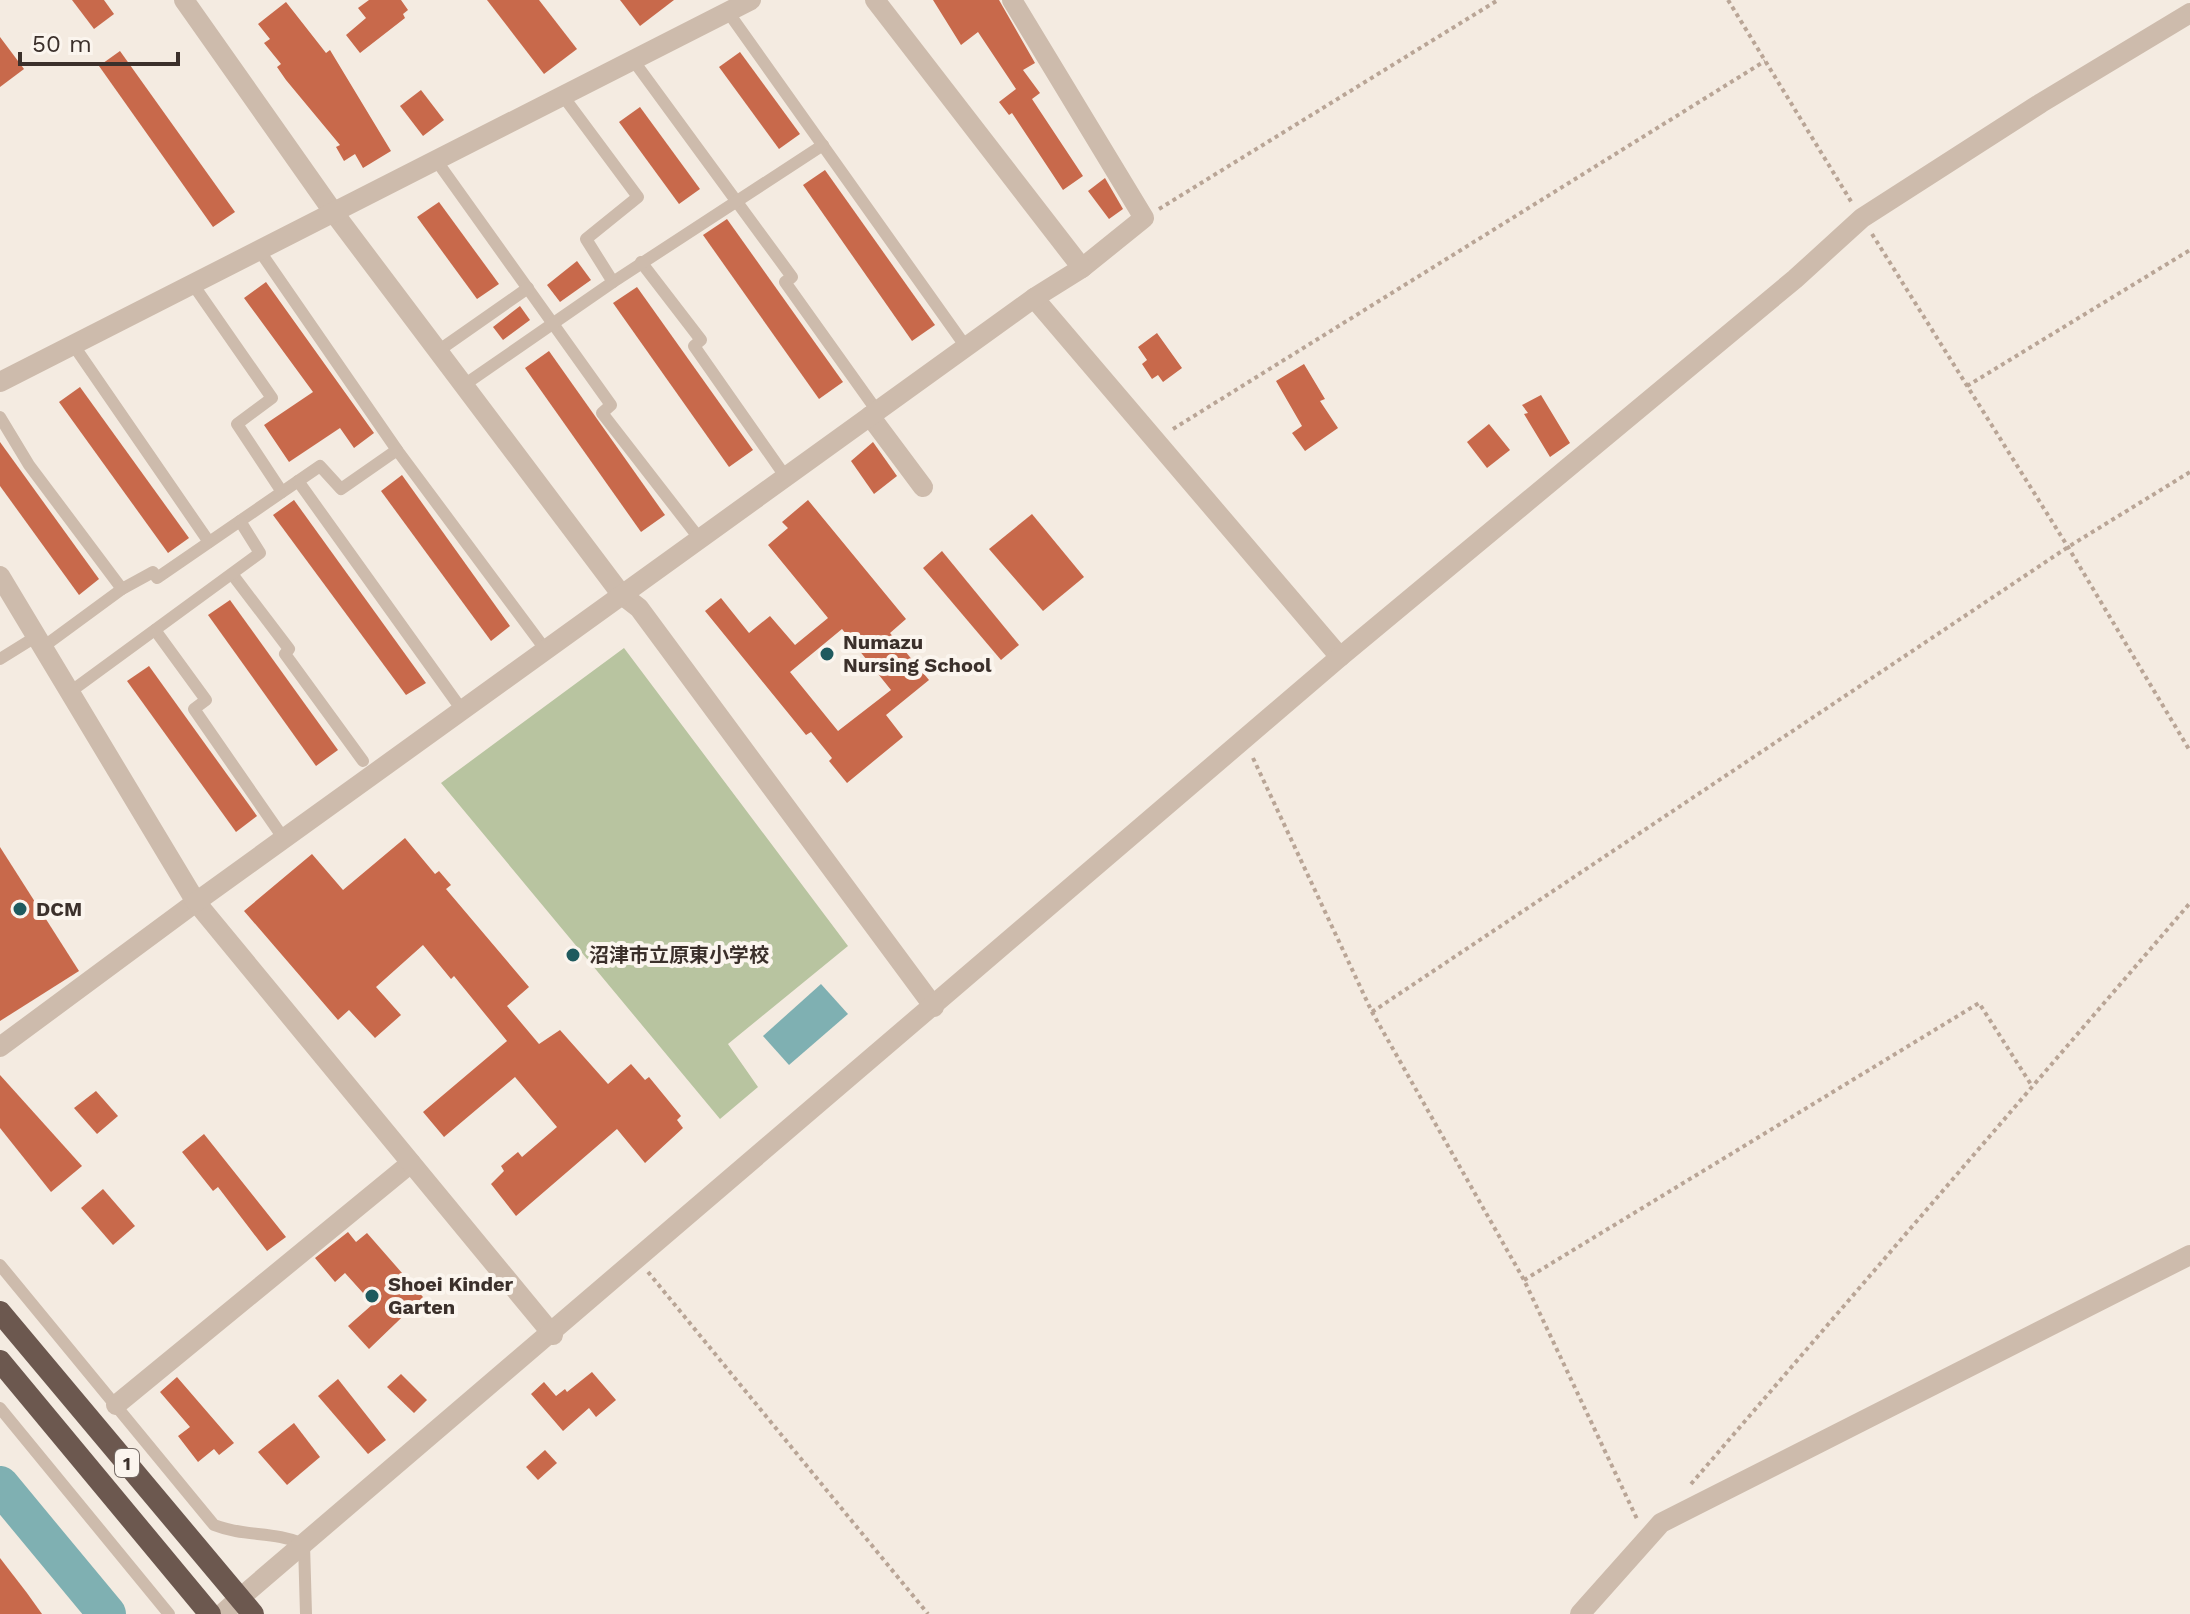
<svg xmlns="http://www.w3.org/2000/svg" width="2190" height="1614" font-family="'Work Sans','Noto Sans JP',sans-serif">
<rect width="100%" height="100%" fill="#f4ebe1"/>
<polygon fill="#b8c4a0" points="624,648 848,946 728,1044 758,1087 720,1119 441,783"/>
<polygon fill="#7fb0b2" points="821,984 848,1014 789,1065 763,1036"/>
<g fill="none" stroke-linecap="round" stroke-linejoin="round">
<polyline stroke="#7fb0b2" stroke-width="38" points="0,1485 107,1614"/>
</g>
<g fill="#c8694b" fill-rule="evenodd">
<polygon points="72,0 104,0 114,14 94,29"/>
<polygon points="369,0 401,0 408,10 403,14 405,18 360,53 346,35 366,18 358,8"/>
<polygon points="487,0 539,0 577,49 544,74"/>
<polygon points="620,0 674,0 640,26"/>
<polygon points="933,0 999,0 1035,63 1023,70 1040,93 1032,99 1083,176 1063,190 1012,113 1009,115 999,102 1016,89 978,32 961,45"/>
<polygon points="286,2 326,53 330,50 391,151 363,168 355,154 344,161 336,147 340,145 286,80 277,67 281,64 264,43 270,39 258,24"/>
<polygon points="0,37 24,69 0,87"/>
<polygon points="120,51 235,212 213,227 99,66"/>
<polygon points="740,52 800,134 779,149 719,67"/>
<polygon points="421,90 444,120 423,136 400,106"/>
<polygon points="640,107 700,189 679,204 619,122"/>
<polygon points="825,170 935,325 912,341 803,185"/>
<polygon points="1105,178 1123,209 1109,219 1088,191"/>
<polygon points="439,202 499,284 477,299 417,217"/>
<polygon points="727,219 843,382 819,399 703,235"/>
<polygon points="577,261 591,280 560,302 547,285"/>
<polygon points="266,282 374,433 354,448 340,428 289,462 264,425 313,392 244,298"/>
<polygon points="637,287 753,450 729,467 613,303"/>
<polygon points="520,306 530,320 503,340 493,327"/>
<polygon points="1157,333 1182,368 1163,382 1158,375 1152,379 1142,364 1147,360 1138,347"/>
<polygon points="549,351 665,515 641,532 525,368"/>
<polygon points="1304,364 1325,399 1320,401 1338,428 1305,451 1292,433 1302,426 1276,381"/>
<polygon points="80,387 189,538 168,553 59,402"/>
<polygon points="1541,395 1570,443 1550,457 1524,414 1528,413 1522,405"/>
<polygon points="1489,424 1510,450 1487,468 1467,442"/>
<polygon points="0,442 99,579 79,595 0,486"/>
<polygon points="873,442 897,476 874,494 851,461"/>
<polygon points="402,475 510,626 491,641 381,491"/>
<polygon points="294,500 426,683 406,695 273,515"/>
<path d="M808,500L906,619L890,633L929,680L886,715L903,737L847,783L829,761L832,758L811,732L806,735L705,611L721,598L749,633L770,616L795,645L828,618L768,545L788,528L782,522ZM842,629L891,690L838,731L790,672Z"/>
<polygon points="1032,514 1084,577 1043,611 989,549"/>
<polygon points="942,551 1019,645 1001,660 923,568"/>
<polygon points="230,600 338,750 316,766 208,615"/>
<polygon points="149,666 257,816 236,832 127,681"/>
<polygon points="405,838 435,874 439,871 451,885 446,889 529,987 507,1006 539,1044 560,1030 608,1084 631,1064 645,1080 649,1077 681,1116 677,1120 683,1128 645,1163 617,1129 516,1216 491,1184 504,1171 501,1166 518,1152 522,1157 557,1127 515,1077 444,1137 423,1112 507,1041 454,976 451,979 423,945 376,987 401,1015 375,1038 349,1010 338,1020 244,911 312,854 343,890"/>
<polygon points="0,847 79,971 0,1021"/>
<polygon points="0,1075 82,1166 51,1192 0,1128"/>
<polygon points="96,1091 118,1116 97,1134 74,1108"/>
<polygon points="204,1134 286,1237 267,1251 218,1187 213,1191 182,1152"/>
<polygon points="103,1189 135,1226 113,1245 81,1208"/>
<polygon points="348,1232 356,1242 367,1233 423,1297 369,1349 348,1326 373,1304 345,1273 335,1282 315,1258"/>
<polygon points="592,1372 616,1400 596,1417 589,1408 563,1431 531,1394 544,1382 556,1396 565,1389 567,1392"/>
<polygon points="401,1374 427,1400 414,1413 387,1387"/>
<polygon points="177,1377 234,1443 219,1455 214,1449 198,1462 178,1436 190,1427 160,1392"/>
<polygon points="338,1379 386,1440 368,1454 318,1396"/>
<polygon points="294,1423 320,1457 287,1485 258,1452"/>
<polygon points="545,1450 557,1463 538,1480 526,1467"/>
<polygon points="0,1558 27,1593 42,1614 0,1614"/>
</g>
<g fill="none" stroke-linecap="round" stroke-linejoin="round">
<g stroke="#b9a596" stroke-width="4" stroke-dasharray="4 4" stroke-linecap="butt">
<polyline points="1728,0 1852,203"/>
<polyline points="1159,209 1498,0"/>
<polyline points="1872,234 2068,547 2190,751"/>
<polyline points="1967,386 2190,250"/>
<polyline points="1173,429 1765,61"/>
<polyline points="1253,758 1372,1012 1524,1280 1638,1521"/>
<polyline points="1372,1012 2068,547 2190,472"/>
<polyline points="648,1272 928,1614"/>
<polyline points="1524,1280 1979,1003 2032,1086"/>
<polyline points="1691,1484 2190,903"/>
</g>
<g stroke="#cdbbac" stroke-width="12">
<polyline points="728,12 966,347"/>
<polyline points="633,60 792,277 785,282 877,411"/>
<polyline points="436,160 611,405 602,413 699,538"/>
<polyline points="259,250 397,450"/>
<polyline points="641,262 701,340 694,346 785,476"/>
<polyline points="613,282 823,145"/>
<polyline points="192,283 272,398 237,424 282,492"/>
<polyline points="72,343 209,542"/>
<polyline points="438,351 528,288"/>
<polyline points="464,385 613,282 586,239 638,197 563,96"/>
<polyline points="0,417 29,465 122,589 153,572 157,578 320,466 341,489 397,450 545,649"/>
<polyline points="298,481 462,710"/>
<polyline points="232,574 289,649 285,654 363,761"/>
<polyline points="155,630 206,700 194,709 284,839"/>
<polyline points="43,647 122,589"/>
<polyline points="0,659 37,636"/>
<polyline points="70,692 260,553 240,521"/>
<path d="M0,1265L214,1525C244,1537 274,1531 304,1544L306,1614"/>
<polyline points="0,1408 169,1614"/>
</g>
<g stroke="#cdbbac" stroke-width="20">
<polyline points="1012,0 1144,218 1082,268"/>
<polyline points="1034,298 1340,657"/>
<polyline points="870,416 923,487"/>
<polyline points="0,1047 196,902"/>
<polyline points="116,1405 411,1163"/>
<polyline points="222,1614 240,1598"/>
<polyline points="1580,1614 1661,1523 2190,1255"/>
</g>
<g stroke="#cdbbac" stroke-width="20">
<polyline points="184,0 334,213 621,594 639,608 934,1007"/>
<polyline points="0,382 751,0"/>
<polyline points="0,576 196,902 553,1335"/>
<polyline points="196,902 1034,298 1082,268 875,0"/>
<polyline points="240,1598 1340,657 1795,279 1862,218 2041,103 2190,13"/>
</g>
<g stroke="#6c584f" stroke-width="22">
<polyline points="0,1312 253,1614"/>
<polyline points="0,1361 210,1614"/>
</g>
</g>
<g fill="#1f5a5e" stroke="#fbf5ee" stroke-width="3">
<circle cx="827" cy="654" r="8"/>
<circle cx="20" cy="909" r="8"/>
<circle cx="573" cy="955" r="8"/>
<circle cx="372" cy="1296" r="8"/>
</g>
<g text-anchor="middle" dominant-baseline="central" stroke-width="8" stroke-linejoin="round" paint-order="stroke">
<rect fill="#fbf5ee" stroke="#756b66" stroke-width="2" x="115" y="1449" width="24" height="28" rx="6"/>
<g font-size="18" font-weight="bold" fill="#3b302b">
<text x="127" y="1463">1</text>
</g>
<g font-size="20" font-weight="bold" fill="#3b302b" stroke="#fbf5ee" text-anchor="start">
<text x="843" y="642">Numazu<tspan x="843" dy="23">Nursing School</tspan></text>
<text x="36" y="909">DCM</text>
<text x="589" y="955">沼津市立原東小学校</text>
<text x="388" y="1284">Shoei Kinder<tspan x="388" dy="23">Garten</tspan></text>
</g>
</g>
<path d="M20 52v12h158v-12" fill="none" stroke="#3b302b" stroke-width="4"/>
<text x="32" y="52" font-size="24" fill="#3b302b" stroke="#fbf5ee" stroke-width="6" paint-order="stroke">50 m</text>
</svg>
